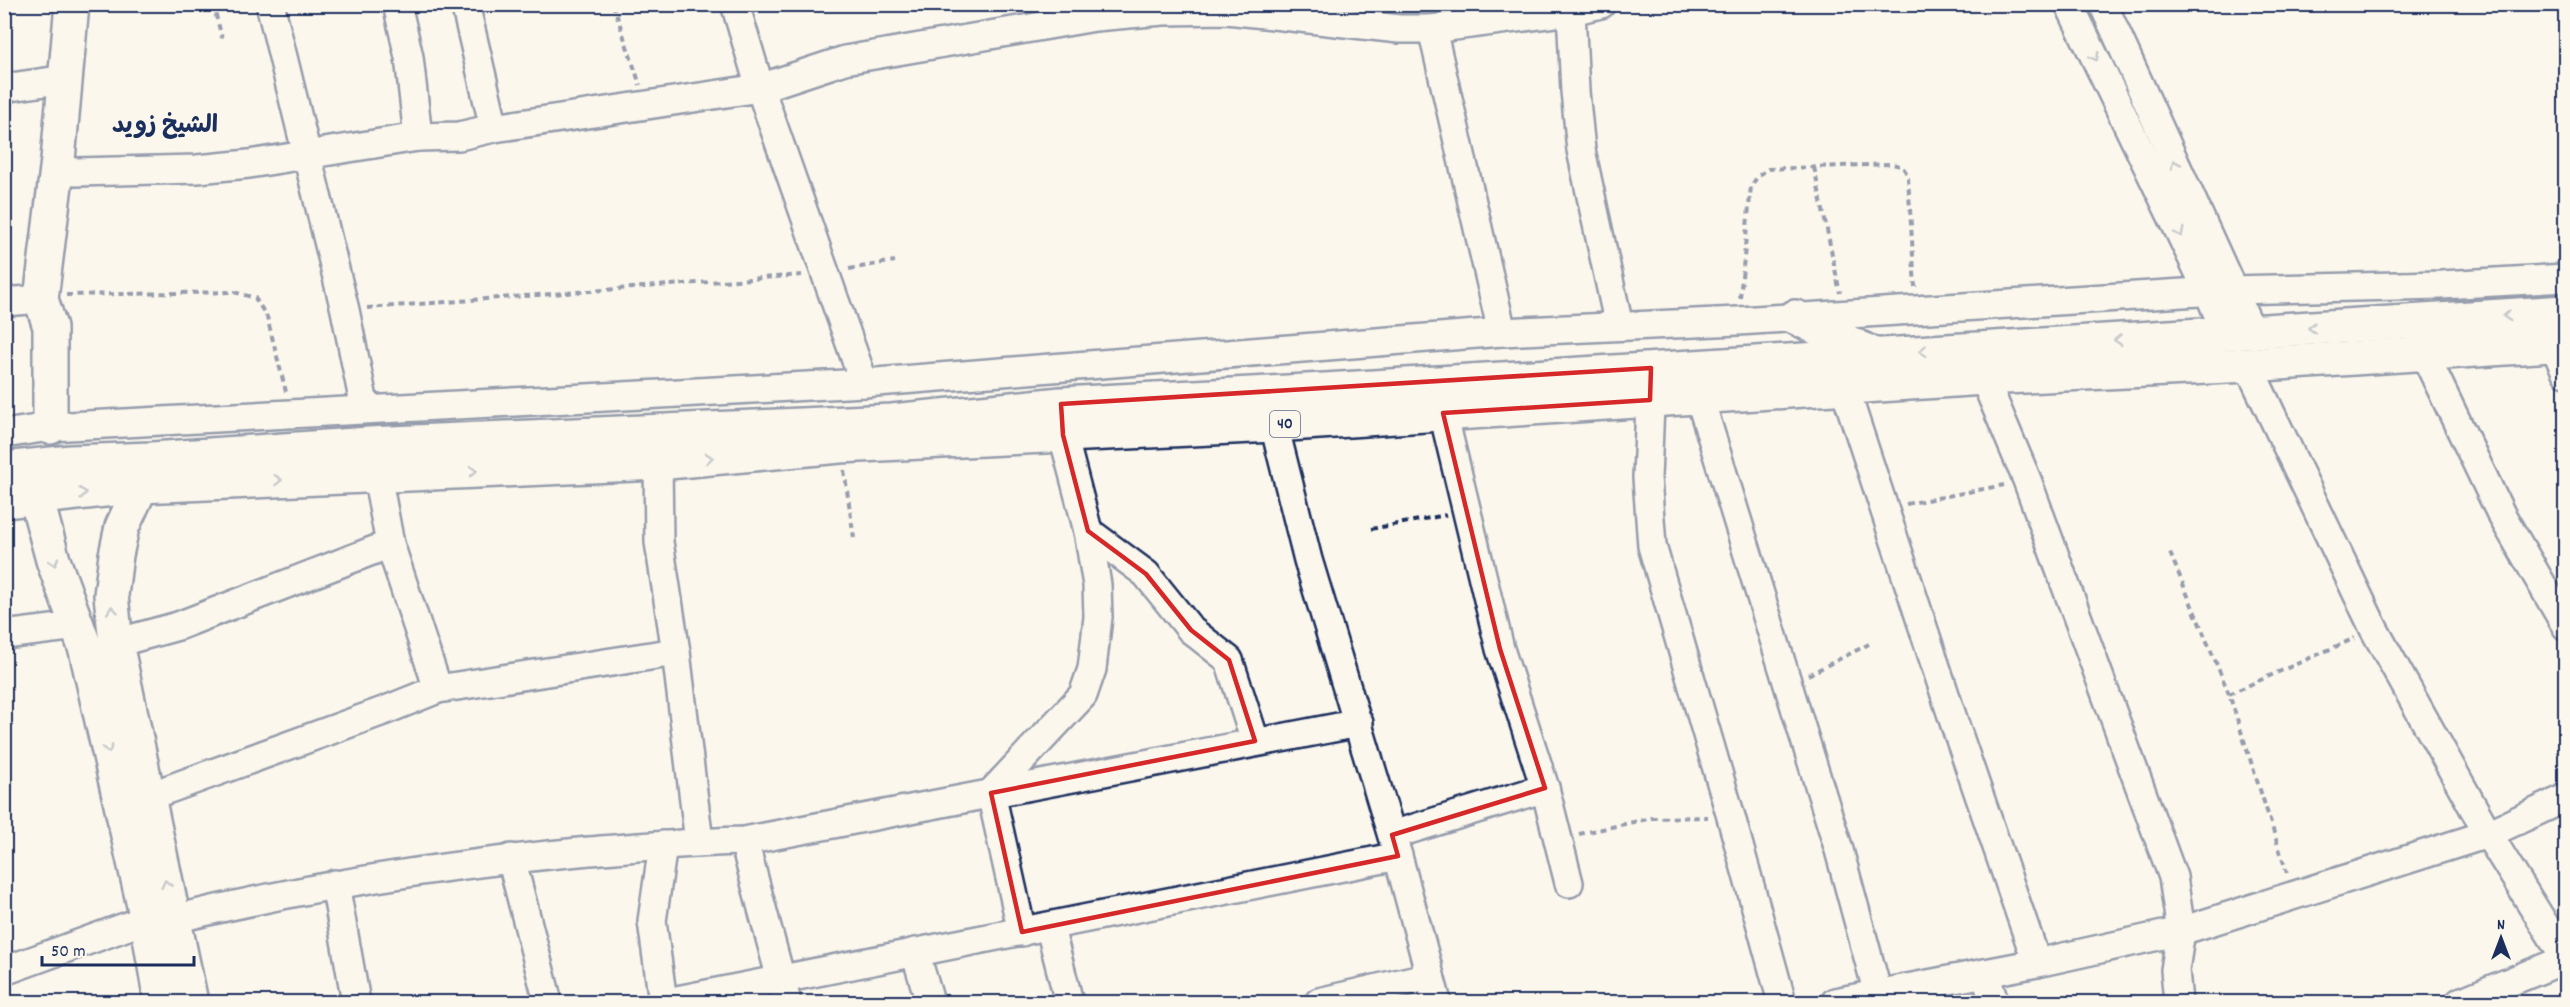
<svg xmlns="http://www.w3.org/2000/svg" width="2570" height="1007" font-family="Dekko,'Playpen Sans Arabic',sans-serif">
<rect width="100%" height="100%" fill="#fbf7ec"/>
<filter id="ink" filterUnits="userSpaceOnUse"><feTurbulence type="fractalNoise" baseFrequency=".0167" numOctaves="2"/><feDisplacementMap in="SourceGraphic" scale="12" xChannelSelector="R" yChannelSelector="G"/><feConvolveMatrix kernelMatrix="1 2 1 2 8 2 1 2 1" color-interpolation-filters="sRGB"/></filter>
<g filter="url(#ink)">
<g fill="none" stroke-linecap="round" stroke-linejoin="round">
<g stroke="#1b2f5e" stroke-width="32">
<g id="minor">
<polyline points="270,4 345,310 365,409"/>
<polyline points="397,4 409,57 418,137"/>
<polyline points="465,4 494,128"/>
<polyline points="2069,4 2209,293 2226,334"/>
<polyline points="2103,4 2252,332"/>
<polyline points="1571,11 1575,91 1581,150 1619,326"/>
<polyline points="1432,29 1502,332 1738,321 2231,290 2441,285 2566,278"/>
<polyline points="4,88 66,79"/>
<polyline points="75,172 197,169 249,164 418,137 459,136 494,128 760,88 845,60 1095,17 1163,11 1227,10 1399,29 1432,29 1571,11 1601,4"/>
<polyline points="4,302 41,299"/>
<polyline points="2554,345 2566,372"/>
<polyline points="2424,353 2501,514 2566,626"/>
<polyline points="2248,365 2374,629 2488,834 2566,959"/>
<polyline points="1984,378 2027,480 2173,877 2181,931 2175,970 2178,1002"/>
<polyline points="1651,380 1647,478 1652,546 1731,817 1782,1002"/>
<polyline points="864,383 1502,332"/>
<polyline points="1845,389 1955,725 2037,963"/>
<polyline points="1699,396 1839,850 1878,994"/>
<polyline points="1443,413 1500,649 1545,788 1569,883"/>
<polyline points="1274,425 1308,560 1398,856 1437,1002"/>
<polyline points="4,434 50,427 864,383 760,88 735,4"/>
<polyline points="658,463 659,542 676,652 699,842"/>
<polyline points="377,475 390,544 438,689"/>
<polyline points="1088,531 1146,574 1191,630 1229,660 1255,741"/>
<polyline points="4,635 77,626"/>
<polyline points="116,643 178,626 390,544"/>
<polyline points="147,797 386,710 438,689 676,652"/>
<polyline points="1392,835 1545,788"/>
<polyline points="744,841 787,1002"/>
<polyline points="663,845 652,921 663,1002"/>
<polyline points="511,858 548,1002"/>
<polyline points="335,884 356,1002"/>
<path d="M174,919C310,886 449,864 589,851C640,847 692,842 744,841L1359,723"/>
<polyline points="1050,928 1069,1002"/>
<polyline points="1022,932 991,793 1083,695 1092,669 1098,617 1097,585 1088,531 1063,435 1062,415"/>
<polyline points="915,952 930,1002"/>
<polyline points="4,971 147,919"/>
<polyline points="1985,973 1994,1002"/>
<polyline points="667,1002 1398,856"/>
<polyline points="1319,1002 1430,976"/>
<polyline points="1835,1002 2037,963 2181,931 2488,834 2566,798"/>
<polyline points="2460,1002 2566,959"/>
</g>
</g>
<g stroke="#1b2f5e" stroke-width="38">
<g id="major">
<polyline points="50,427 50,327 41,299 58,160 72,4"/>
<polyline points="41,469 38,479 36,497 53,560 86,650 147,919 161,1002"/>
<polyline points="141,486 122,527 116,555 111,595 116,643 191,1002"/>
</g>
</g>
<g stroke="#1b2f5e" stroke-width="38">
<g id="highway">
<polyline points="1795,317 1870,353"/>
<polyline points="4,469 71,462 152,459 369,444 892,421 1061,404 1325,390 2566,312"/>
<polyline points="4,501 141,486 658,463 840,446 1274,425 1984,378 2248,365 2566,344"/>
</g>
</g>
<g stroke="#1b2f5e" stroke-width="4" stroke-dasharray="6 4.5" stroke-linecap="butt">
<polyline points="213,4 222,38"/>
<polyline points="333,4 334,5"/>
<polyline points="613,4 640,85"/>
<polyline points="1814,167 1840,293"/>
<polyline points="849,269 895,261"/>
<polyline points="66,295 234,292 255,298 267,317 286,392"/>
<path d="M1740,298L1751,186L1758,176L1768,169L1890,164C1901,165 1905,167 1908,178L1915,287"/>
<polyline points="367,308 802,275"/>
<polyline points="844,470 854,538"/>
<polyline points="1906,504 2004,485"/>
<polyline points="1371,529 1446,515"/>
<polyline points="2170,553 2229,694 2287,873"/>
<polyline points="1808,675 1869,644"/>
<polyline points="2229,694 2355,638"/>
<polyline points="1579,834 1652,818 1708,817"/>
</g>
<use href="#minor" stroke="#fbf7ec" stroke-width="27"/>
<use href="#major" stroke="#fbf7ec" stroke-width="33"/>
<use href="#highway" stroke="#fbf7ec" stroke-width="33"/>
</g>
<defs><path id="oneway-chevron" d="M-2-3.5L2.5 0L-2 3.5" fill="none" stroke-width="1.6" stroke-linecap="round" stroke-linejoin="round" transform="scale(1.5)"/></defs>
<g stroke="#8b93a5">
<use href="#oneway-chevron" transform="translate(2095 57) rotate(64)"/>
<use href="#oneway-chevron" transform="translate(2175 164) rotate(-114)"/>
<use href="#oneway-chevron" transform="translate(2180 233) rotate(64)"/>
<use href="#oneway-chevron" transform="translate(2507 316) rotate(176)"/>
<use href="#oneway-chevron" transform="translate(2312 328) rotate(176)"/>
<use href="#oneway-chevron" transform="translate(2118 340) rotate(177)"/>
<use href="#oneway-chevron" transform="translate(1923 351) rotate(177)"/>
<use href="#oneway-chevron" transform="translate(709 458) rotate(-5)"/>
<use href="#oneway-chevron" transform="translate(473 471) rotate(-3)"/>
<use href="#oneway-chevron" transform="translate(278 480) rotate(-3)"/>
<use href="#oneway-chevron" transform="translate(83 493) rotate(-6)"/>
<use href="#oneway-chevron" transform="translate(54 562) rotate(72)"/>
<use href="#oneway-chevron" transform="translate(112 610) rotate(-96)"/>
<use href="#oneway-chevron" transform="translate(108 749) rotate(77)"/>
<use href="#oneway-chevron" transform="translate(166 884) rotate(-103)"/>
</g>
</g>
<path d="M0 0H2570V1007H0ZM1651,368L1650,400L1443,413L1500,649L1545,788L1392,835L1398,856L1022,932L991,793L1255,741L1229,660L1191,630L1146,574L1088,531L1063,435L1061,404Z" fill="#fbf7ec" fill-opacity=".55" fill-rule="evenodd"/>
<path fill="none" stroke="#d62828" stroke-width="4.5" stroke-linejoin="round" d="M1651,368L1650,400L1443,413L1500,649L1545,788L1392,835L1398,856L1022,932L991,793L1255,741L1229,660L1191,630L1146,574L1088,531L1063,435L1061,404Z"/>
<g text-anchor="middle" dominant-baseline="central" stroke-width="4.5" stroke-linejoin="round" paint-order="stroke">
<rect fill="#fbf7ec" stroke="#5e6b89" stroke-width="1.5" x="1270" y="411" width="30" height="26" rx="4.5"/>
<g font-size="16" font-weight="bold" fill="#1b2f5e">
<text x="1285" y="424">40</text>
</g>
<g font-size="24" font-weight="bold" fill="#1b2f5e" stroke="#fbf7ec">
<text x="165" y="127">الشيخ زويد</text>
</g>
</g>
<rect width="2570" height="1007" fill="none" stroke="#fbf7ec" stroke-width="24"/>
<rect x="12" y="12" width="2546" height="983" fill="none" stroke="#1b2f5e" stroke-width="2" filter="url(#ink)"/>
<g transform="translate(2501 938)" stroke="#fbf7ec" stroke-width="4.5" paint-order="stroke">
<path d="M0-4.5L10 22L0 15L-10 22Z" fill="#1b2f5e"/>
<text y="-9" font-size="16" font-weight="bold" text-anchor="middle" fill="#1b2f5e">N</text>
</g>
<path d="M42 956v9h152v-9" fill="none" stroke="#1b2f5e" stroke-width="3"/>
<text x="51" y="956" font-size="18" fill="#1b2f5e" stroke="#fbf7ec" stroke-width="4.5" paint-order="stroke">50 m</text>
</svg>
